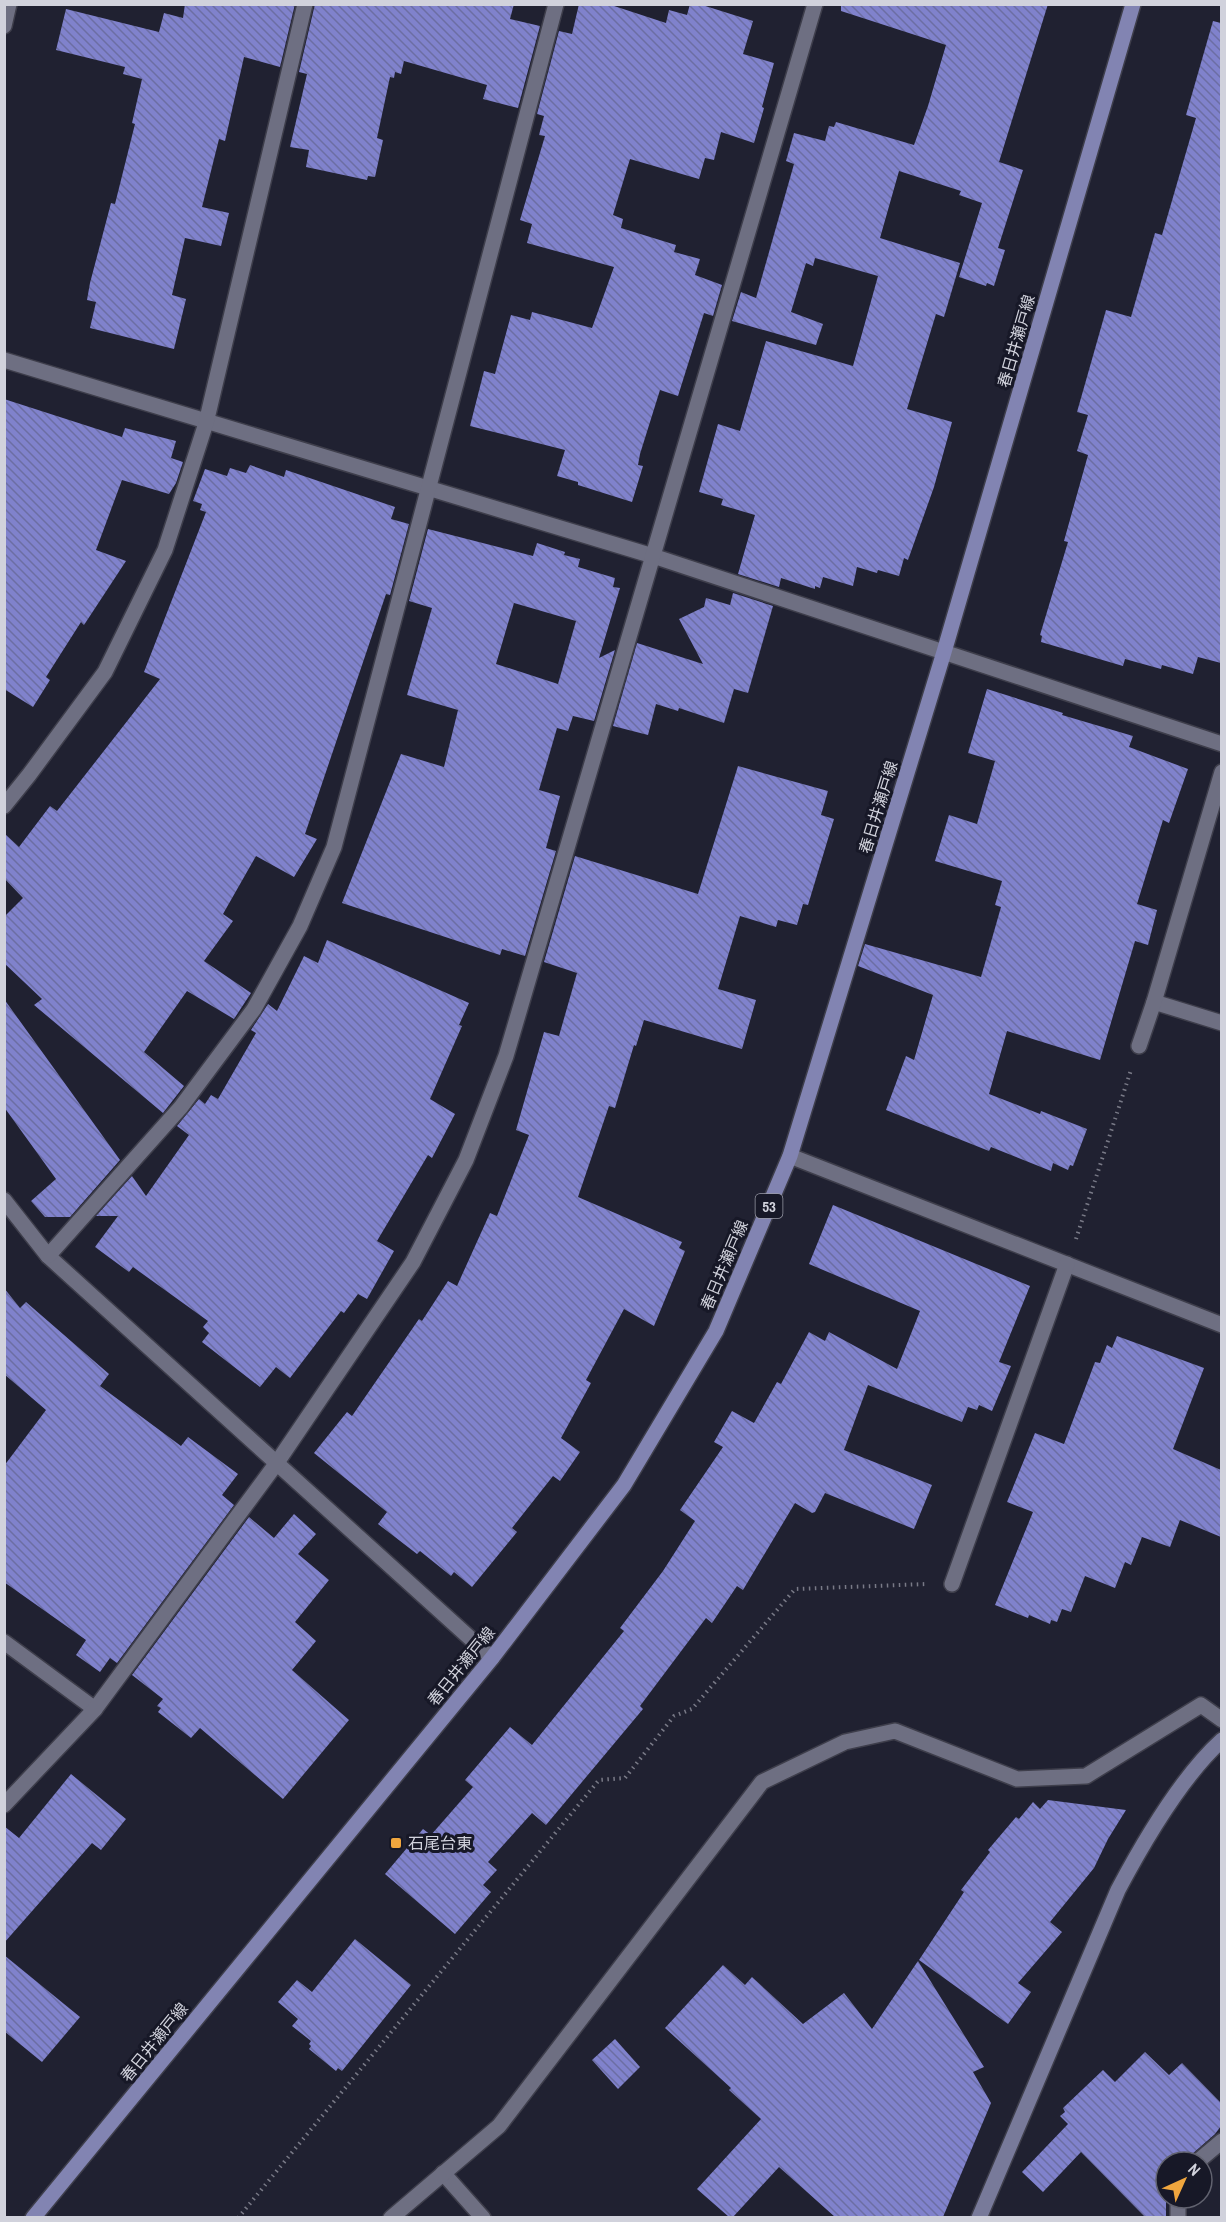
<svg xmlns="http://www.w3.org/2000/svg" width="1226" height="2222" font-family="'Archivo Narrow','Noto Sans JP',sans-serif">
<defs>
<pattern id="building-back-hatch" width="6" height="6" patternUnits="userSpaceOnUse" patternTransform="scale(1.5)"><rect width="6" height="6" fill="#8082cc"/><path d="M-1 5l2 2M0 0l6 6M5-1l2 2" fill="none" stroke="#6c6ea3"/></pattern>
</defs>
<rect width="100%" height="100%" fill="#202131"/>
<g fill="url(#building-back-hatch)" fill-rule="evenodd">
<polygon points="185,4 295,4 280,67 244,57 225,141 219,139 202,207 229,213 221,246 185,238 172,295 186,299 174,349 90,328 96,302 87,300 90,283 111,203 115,204 135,124 132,123 142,79 123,74 125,67 56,50 66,9 159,32 164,13 183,18"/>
<polygon points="315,4 514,4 510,19 540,26 518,108 483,99 487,85 404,61 401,74 395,72 394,78 390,77 377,138 383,140 375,177 368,176 367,180 306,167 309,150 290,147 307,74 299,72"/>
<polygon points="579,4 608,4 666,23 669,10 687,15 690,4 699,4 753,21 743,54 774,63 762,107 764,108 754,143 721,132 714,160 705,158 699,179 630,159 613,215 623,219 621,228 676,245 674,252 700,259 695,275 722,285 713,316 704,313 678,396 660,390 640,454 638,465 643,466 632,502 578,485 578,482 557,476 565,450 470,426 484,371 495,374 511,315 530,320 532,312 592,328 614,267 527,243 532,224 520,220 545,136 539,135 544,116 537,114 559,31 572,34"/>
<polygon points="841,4 1048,4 999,162 1023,170 998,248 1005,250 994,286 987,283 986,286 959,277 982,203 959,195 961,191 899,171 880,238 960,263 944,317 936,314 907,409 952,422 934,487 908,560 904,558 899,576 878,570 877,573 857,567 853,586 823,577 820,588 815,586 815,589 781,578 779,587 738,574 755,515 721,505 723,499 699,492 718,424 740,431 766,341 853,366 878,276 815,258 813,266 806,263 791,312 823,324 816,345 732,321 741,292 756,298 794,164 786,161 794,133 825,141 829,126 834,127 836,122 914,145 928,106 946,45 841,11"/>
<polygon points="1213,21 1221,23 1221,663 1198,657 1193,674 1162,665 1161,669 1125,659 1123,666 1041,642 1042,636 1040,635 1068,542 1064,541 1088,455 1077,451 1088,415 1077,412 1106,310 1131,317 1155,233 1162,235 1196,118 1186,115"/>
<polygon points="4,399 122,437 125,428 176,441 171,458 183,462 176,483 169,494 122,480 96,550 126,561 84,625 81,622 46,677 50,680 33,707 4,689"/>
<polygon points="250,465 284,477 286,470 395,507 391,519 409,524 390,595 386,594 305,834 317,839 294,877 256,856 223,914 233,921 204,961 251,993 234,1019 187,991 144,1052 184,1086 163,1113 34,1005 42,999 4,963 4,917 23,898 4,878 4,833 19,847 50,806 57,811 160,679 144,672 206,512 200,510 202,504 193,501 205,469 227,476 230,468 246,473"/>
<path d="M428,529L533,556L537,543L565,552L564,555L580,559L578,567L615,578L613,587L620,588L599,658L615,650L594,721L573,716L568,731L557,728L539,790L560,796L546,848L556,851L525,956L502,949L500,955L342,903L401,754L444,767L458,710L407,695L432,608L409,601ZM514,603L576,621L558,684L496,664Z"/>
<polygon points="733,593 773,606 748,693 734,689 724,723 679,708 678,711 656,704 648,735 613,726 637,643 703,664 679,619 704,607 706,598 730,605"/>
<polygon points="987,689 1063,713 1062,715 1133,736 1129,747 1188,769 1169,823 1163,820 1137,904 1157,910 1148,945 1135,941 1100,1060 1007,1031 989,1094 1040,1114 1041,1111 1087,1129 1073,1166 1070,1165 1068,1170 1053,1163 1051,1171 991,1147 989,1151 886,1110 906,1056 914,1060 933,995 858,966 865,944 981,977 1001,907 995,905 1002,881 935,861 949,815 977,824 995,761 968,753"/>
<polygon points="738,766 828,791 821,815 834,819 808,905 803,904 797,925 778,920 776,927 740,916 718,989 756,1000 742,1049 644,1020 636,1046 634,1045 615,1108 609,1106 578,1197 682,1242 679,1248 685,1251 654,1326 624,1309 586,1380 591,1383 561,1438 580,1452 560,1481 553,1476 512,1528 517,1532 472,1587 454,1572 451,1576 420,1551 417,1554 378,1524 387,1512 314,1453 347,1412 352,1416 419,1319 422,1321 448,1281 457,1286 490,1213 497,1216 529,1135 516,1130 544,1032 559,1036 577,973 544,962 575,856 698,894"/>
<polygon points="327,940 469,1003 459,1025 462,1026 430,1099 455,1114 432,1158 428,1155 377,1241 394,1251 367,1299 358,1294 344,1313 341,1311 290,1378 276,1367 260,1387 202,1342 209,1333 203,1327 208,1321 133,1267 129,1272 95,1247 118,1216 96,1216 132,1176 146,1196 189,1135 177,1126 199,1099 205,1104 211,1095 218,1099 256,1033 251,1030 268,1004 277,1011 304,956 318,963"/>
<polygon points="4,999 120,1160 70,1217 45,1217 31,1201 56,1179 4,1107"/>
<polygon points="833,1205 1030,1286 999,1362 1011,1366 992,1411 979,1405 977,1410 968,1407 962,1422 868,1385 844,1450 932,1485 914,1529 825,1493 815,1512 812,1513 795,1503 743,1590 737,1586 712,1623 706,1618 640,1706 643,1709 546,1825 532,1813 488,1862 497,1870 483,1885 491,1892 455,1934 385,1874 423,1829 431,1835 473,1787 465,1780 510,1727 532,1745 624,1631 620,1628 663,1571 695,1521 680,1510 723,1447 714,1442 732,1411 754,1423 777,1382 781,1384 809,1332 825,1341 829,1332 897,1369 920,1311 809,1264"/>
<polygon points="4,1288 20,1308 26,1302 109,1374 100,1386 181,1446 188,1437 238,1474 222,1495 234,1505 117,1663 110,1658 100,1672 76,1655 86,1640 4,1582 4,1466 46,1410 4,1374"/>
<polygon points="1117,1336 1204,1368 1173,1449 1221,1470 1221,1537 1180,1520 1170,1547 1142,1537 1131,1565 1125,1562 1115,1588 1085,1576 1071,1612 1062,1609 1057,1622 1051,1620 1050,1624 1029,1615 1028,1618 995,1605 1033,1512 1007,1502 1035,1433 1064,1444 1095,1362 1100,1363 1107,1345 1112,1348"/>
<polygon points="294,1514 316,1534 298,1554 329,1580 295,1622 316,1641 292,1670 349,1720 283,1799 200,1728 191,1738 158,1712 161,1708 157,1706 163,1699 132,1675 249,1517 274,1538"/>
<polygon points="71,1774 126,1819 101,1850 92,1843 4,1943 4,1826 19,1838"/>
<polygon points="1048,1800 1126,1810 1108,1839 1094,1868 1050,1922 1062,1932 1018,1983 1031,1992 1008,2024 919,1960 964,1892 961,1890 990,1852 988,1850 1016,1817 1019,1819 1033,1802 1040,1809"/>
<polygon points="355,1939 411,1985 342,2071 338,2068 336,2071 309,2049 311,2046 309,2044 311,2041 292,2026 298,2019 278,2002 297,1980 312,1992"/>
<polygon points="4,1955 80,2017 42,2062 4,2031"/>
<polygon points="918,1961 984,2067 973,2072 991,2103 943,2217 835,2217 779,2167 733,2217 729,2217 697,2189 761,2119 729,2090 731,2088 665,2028 723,1965 745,1985 752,1977 803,2024 844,1993 872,2029"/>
<polygon points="615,2039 640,2067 618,2089 592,2060"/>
<polygon points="1145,2052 1169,2075 1182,2063 1221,2103 1221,2126 1215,2134 1191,2155 1187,2162 1166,2162 1166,2217 1145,2217 1081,2152 1043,2192 1022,2172 1068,2124 1060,2116 1065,2112 1063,2108 1103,2070 1115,2082"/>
</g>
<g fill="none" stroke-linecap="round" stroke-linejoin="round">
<g stroke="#3e3e4b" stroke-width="18">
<g id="lane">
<polyline points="1197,2162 1222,2141"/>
<polyline points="1178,2218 1178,2198"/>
</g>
</g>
<g stroke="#3e3e4b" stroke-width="18">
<g id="street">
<polyline points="4,26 9,4"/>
<polyline points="4,360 653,556 1222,744"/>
<polyline points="4,806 29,775 105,672 165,550 206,423 305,4"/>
<polyline points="1154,1002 1222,1023"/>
<polyline points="1139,1046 1154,1002 1222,772"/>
<polyline points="790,1156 1222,1325"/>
<polyline points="4,1200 48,1256 492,1658"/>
<polyline points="48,1256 181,1107 254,1009 300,926 334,847 556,4"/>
<polyline points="952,1584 1067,1264"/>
<polyline points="4,1642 95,1709"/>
<polyline points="4,1805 95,1709 276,1464 413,1262 466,1160 506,1056 815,4"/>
<polyline points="443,2173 483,2218"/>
<polyline points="391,2218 499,2126 762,1782 845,1742 895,1731 1017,1779 1086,1776 1201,1705 1222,1720"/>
</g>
</g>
<g stroke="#3e3e4b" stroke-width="18">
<path id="secondary" d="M979,2218L1118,1890C1144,1841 1181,1777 1222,1740"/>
</g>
<g stroke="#3e3e4b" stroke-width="18">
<polyline id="primary" points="33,2218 492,1658 624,1485 716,1331 790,1156 944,652 1133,4"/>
</g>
<g stroke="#797a87" stroke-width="4" stroke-dasharray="1.5 4.5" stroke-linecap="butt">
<polyline points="1076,1239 1131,1070"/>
<polyline points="238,2218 599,1780 625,1778 674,1716 692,1709 795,1589 927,1584"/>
</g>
<use href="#lane" stroke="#6e6f82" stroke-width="15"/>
<use href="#street" stroke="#6e6f82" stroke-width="15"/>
<use href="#secondary" stroke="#787a9a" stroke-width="15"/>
<use href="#primary" stroke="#8284b2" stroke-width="15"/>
</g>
<rect fill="#f0a63e" stroke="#171827" stroke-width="2" x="390" y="1837" width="12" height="12" rx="3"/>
<g text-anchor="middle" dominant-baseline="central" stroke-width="6" stroke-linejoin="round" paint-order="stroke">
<rect fill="#171827" stroke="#999aa6" stroke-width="1.5" x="755.5" y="1194" width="27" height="24" rx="4.5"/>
<g font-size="15" font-weight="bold" fill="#d1d2dc">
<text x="769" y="1206">53</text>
</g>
<g font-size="16" fill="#d1d2dc" stroke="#171827">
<text transform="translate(1016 341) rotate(-74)">春日井瀬戸線</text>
<text transform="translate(878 807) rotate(-73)">春日井瀬戸線</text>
<text transform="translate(724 1265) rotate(-67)">春日井瀬戸線</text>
<text transform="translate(461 1666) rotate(-51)">春日井瀬戸線</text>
<text transform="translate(154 2042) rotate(-51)">春日井瀬戸線</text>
</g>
<g font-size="16" fill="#d1d2dc" stroke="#171827" text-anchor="start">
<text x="408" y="1843">石尾台東</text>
</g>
</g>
<rect width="1226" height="2222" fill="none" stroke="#d1d2dc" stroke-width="12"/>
<g transform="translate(1184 2180) rotate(45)"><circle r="28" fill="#171827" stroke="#61626f" stroke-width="1.5"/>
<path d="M0-4.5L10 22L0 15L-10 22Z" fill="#f0a63e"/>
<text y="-9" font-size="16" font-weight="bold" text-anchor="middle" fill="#d1d2dc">N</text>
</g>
</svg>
